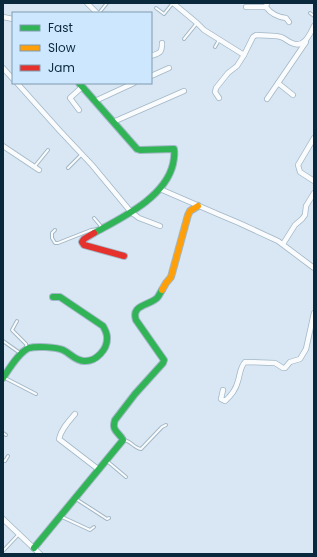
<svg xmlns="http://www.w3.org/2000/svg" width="317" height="557" font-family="Poppins,sans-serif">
<rect width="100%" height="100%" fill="#d8e7f3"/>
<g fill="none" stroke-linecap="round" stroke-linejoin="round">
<g stroke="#a2b7c6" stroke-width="4">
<g id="lane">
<polyline points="156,8 164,14 172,4"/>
<polyline points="99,13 107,3"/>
<polyline points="310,13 314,16"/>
<polyline points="184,39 197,23"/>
<polyline points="215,47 219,40"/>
<polyline points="35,166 48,150"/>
<polyline points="68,168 81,155"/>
<polyline points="94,218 100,225 101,228"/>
<polyline points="55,230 52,233 52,238 55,243 58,243 91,230 98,229"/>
<polyline points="17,321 12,330 26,344 27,349"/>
<polyline points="3,341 20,353"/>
<polyline points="5,378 36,394"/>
<polyline points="3,433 6,435"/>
<path d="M124,440C131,441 134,448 141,449L162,427L166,425"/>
<polyline points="3,460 5,461 8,456"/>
<polyline points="107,461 126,477"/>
<polyline points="76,499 107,519 109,518"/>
<polyline points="62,517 90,530 94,527"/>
<polyline points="3,551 18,535"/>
</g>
</g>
<g stroke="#a2b7c6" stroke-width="6">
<g id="street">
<polyline points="87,3 97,13"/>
<polyline points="173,3 197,23 204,30 244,55"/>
<path d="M267,3L266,7C271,14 278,17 286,18L289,22"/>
<polyline points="246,7 266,7"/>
<polyline points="3,17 13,19"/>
<path d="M151,56C160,53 162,53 162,43"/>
<polyline points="3,68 13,79"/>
<polyline points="151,76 169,68"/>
<polyline points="17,83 60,131 92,165 131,212 139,218 160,226"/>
<polyline points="278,83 306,42"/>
<path d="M219,98L215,92L216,88L228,73L237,66L244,55L253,37L256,35C264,36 273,35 281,37C285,38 288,42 292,43C304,49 310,34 314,26"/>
<polyline points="267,99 278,83 293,95"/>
<polyline points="95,101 134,83"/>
<polyline points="79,110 70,98 82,87"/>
<polyline points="113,122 184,91"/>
<polyline points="314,138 298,165 300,172 314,181"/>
<polyline points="3,146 39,170"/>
<polyline points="160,189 220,215 239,223 278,241 314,268"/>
<polyline points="283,244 295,225 302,219 305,215 306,206 314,193"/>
<path d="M223,390L221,399L225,401C232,395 236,389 238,381C240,375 240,367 245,362L275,363L283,368H285L290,362L300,359L306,349L314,313"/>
<path d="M75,414C69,421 61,429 59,439L98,469"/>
<polyline points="3,519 40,554"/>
</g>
</g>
<g stroke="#a2b7c6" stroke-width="8">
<g id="fast">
<path d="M79,83L137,149L140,150L174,149C175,154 174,159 173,164C165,198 121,218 94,233"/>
<path d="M3,378C9,369 19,352 29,348C36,346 56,347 63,350C70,353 75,361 84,361C96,362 108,349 107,337C107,333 105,330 103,326L60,297H53"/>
<path d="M34,548L123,440C119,432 111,431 115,420L135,394L163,363L164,360L136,320C131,305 148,306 157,298C159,296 160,293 162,290"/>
</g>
</g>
<g stroke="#a2b7c6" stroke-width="8">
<polyline id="slow" points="162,290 166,283 171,277 188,215 190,211 198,206"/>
</g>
<g stroke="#a2b7c6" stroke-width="8">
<polyline id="jam" points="94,233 84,239 82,242 84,245 124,256"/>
</g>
<use href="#lane" stroke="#f9fbfd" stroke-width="2"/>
<use href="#street" stroke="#f9fbfd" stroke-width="4.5"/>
<use href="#fast" stroke="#30b455" stroke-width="6"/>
<use href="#slow" stroke="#ff9f0a" stroke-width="6"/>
<use href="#jam" stroke="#e5322d" stroke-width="6"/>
</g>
<rect width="317" height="557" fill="none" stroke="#0a283c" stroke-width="8"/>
<rect x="12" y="12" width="140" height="72" fill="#cde8fe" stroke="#7f9bb0"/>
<rect x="20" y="25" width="20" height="6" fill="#30b455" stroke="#7f9bb0"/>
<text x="48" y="32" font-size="12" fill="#0a283c">Fast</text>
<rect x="20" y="45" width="20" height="6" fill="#ff9f0a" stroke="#7f9bb0"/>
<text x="48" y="52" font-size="12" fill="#0a283c">Slow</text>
<rect x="20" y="65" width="20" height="6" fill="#e5322d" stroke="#7f9bb0"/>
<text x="48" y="72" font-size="12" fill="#0a283c">Jam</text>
</svg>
